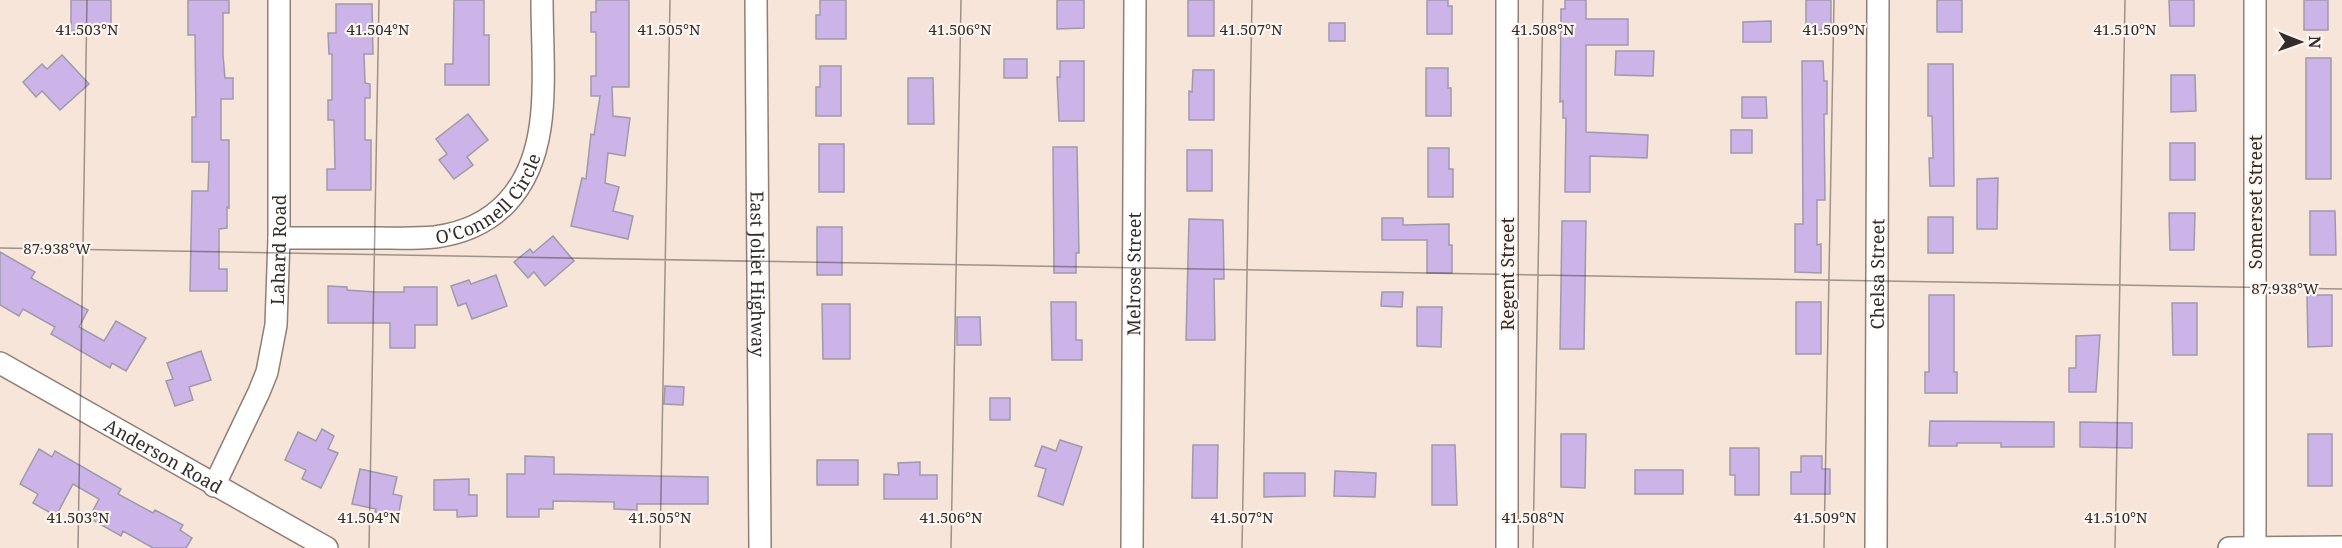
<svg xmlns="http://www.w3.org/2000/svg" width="2342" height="548" font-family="'Noto Serif',serif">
<rect width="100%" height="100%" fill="#f8e5da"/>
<g fill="#ccb4e8" stroke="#a099a9" stroke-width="1.5">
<polygon points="71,0 111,0 111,30 71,31"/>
<polygon points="188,0 229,0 229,13 223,13 223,55 225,78 233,78 233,99 221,99 221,140 229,140 229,208 227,207 227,228 219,229 219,269 227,269 227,291 190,291 192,191 208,191 209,162 192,162 192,117 196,117 195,35 188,35"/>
<polygon points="454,0 484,0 484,35 489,35 489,85 445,85 445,64 453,64"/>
<polygon points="596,0 629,0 629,87 612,87 613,116 630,118 625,156 608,153 605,183 619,187 613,211 633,216 628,239 571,226 582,178 586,179 591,134 594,135 600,96 591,96 591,76 596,76 596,32 591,32 591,12 596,12"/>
<polygon points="820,0 846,0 846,39 816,39 816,15 820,15"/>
<polygon points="1057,0 1084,0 1084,28 1057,29"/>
<rect x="1188" y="0" width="26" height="36"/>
<polygon points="1427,0 1448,0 1448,6 1452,6 1452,34 1427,34"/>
<polygon points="1565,0 1586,0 1586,19 1628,19 1628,45 1586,45 1586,132 1648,135 1647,158 1590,156 1590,192 1565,192 1566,118 1563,118 1563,101 1560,102 1561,9 1565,9"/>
<rect x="1806" y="0" width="25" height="30"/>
<rect x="1937" y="0" width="25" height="32"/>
<polygon points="2169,0 2194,0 2194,26 2170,26"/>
<rect x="2304" y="0" width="24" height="30"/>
<polygon points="336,4 372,4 373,54 364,54 365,83 370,84 370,98 365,98 365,140 371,140 371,190 327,190 327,169 335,169 334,120 328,120 328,100 332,100 332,54 329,54 328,33 336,33"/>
<polygon points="1771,21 1771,42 1743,42 1743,22"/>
<rect x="1329" y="23" width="16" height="18"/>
<polygon points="1616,51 1654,51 1653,76 1615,75"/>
<polygon points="62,55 89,84 60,110 42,91 36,97 23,82 42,64 47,69"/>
<rect x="2306" y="58" width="25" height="121"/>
<rect x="1004" y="59" width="23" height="19"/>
<polygon points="1060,61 1084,61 1084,121 1059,121 1057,77 1060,77"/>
<polygon points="1802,61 1823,61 1824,81 1827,81 1827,114 1824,114 1825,200 1817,200 1817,245 1821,244 1821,273 1795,272 1795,224 1803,224"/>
<polygon points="1928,64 1953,64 1954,186 1930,186 1929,158 1933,158 1932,116 1928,116"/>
<polygon points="820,66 841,66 841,116 816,116 816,87 820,87"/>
<polygon points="1426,68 1448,68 1448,88 1451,88 1451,116 1426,116"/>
<polygon points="1193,70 1214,70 1214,120 1189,120 1189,91 1192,92"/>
<polygon points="2171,75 2195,75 2196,111 2171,112"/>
<polygon points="908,78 933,78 934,124 908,124"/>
<polygon points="1742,97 1766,97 1767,118 1742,118"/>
<polygon points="468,114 488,140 467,157 473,165 454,179 439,160 447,154 436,139"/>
<rect x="1731" y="130" width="21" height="23"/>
<rect x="2170" y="143" width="25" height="37"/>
<rect x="819" y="144" width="25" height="48"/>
<polygon points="1053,147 1077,147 1079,253 1076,253 1076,273 1054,273"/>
<polygon points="1428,148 1449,148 1449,169 1453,169 1453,197 1428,197"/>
<rect x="1187" y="150" width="25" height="41"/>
<polygon points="1998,178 1997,229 1977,229 1977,179"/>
<polygon points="2310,211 2335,211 2336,255 2310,255"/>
<polygon points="2169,213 2195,213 2194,250 2170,250"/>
<rect x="1928" y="217" width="25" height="36"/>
<polygon points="1382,218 1403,218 1403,225 1449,224 1449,245 1452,245 1452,273 1427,273 1427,240 1382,240"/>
<polygon points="1189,219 1223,220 1224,279 1214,279 1215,340 1186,340"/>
<polygon points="1562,221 1586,221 1584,349 1560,349"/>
<rect x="817" y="227" width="25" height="48"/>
<polygon points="553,236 574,261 545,286 534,272 528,278 514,262 530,249 533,253"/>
<polygon points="0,252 35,272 31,278 88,310 79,327 104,341 116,321 146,338 126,371 112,363 110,368 51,334 55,327 23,309 19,316 0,305"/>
<polygon points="496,275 507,306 472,319 466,303 458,306 451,286 469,280 471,284"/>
<polygon points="328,286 347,287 347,290 375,292 404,292 404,287 437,287 437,325 415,325 415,348 390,348 390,323 328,323"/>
<polygon points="1382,292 1403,292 1402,307 1381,306"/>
<polygon points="1929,295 1954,295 1954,372 1957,372 1957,393 1925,393 1925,372 1929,372"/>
<polygon points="2307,295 2332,295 2332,346 2308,347"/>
<polygon points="1051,302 1076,302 1076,340 1082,340 1082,360 1052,360"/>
<rect x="1796" y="302" width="25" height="52"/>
<polygon points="2172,303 2197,303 2197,355 2173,355"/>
<polygon points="822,304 850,304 850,359 823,359"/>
<polygon points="1417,307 1442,307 1441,347 1417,346"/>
<polygon points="957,317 980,317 981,345 957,345"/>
<polygon points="2100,335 2096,392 2069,392 2069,368 2076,368 2076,336"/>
<polygon points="201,351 211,380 189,387 193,400 175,406 166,381 173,379 167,363"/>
<polygon points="665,386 684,387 683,405 664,404"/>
<rect x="990" y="398" width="20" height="22"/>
<polygon points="1930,421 2054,422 2054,447 2001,447 2001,443 1957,443 1957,446 1929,446"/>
<polygon points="2080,422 2132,423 2132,448 2080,447"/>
<polygon points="322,429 334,436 328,449 338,453 321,488 302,479 306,470 285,460 298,432 316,441"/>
<polygon points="1561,434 1586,434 1585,488 1561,487"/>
<rect x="2308" y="434" width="24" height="52"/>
<polygon points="1060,440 1082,447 1063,505 1038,496 1046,469 1035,466 1042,446 1056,451"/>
<polygon points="1193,445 1218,445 1217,498 1192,498"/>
<polygon points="1432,445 1455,445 1457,505 1432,505"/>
<polygon points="1730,448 1759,448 1759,495 1735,495 1735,475 1730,475"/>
<polygon points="39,449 52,457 55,451 121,489 118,494 153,513 155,510 183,525 180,530 192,538 186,548 153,548 123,531 121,536 89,518 99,499 73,484 56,516 33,503 38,494 20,484"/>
<polygon points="525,456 554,457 554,474 708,477 708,504 637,504 637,510 614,509 614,502 553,501 553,509 539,509 539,517 507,517 507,474 525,474"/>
<polygon points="1801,456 1822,456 1822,469 1830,469 1830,494 1791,494 1791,472 1801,472"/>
<rect x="817" y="460" width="41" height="25"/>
<polygon points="920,462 920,475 937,475 937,499 884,499 884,474 899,475 898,463"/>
<polygon points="360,469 397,477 393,494 402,496 398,517 375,512 376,509 352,504"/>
<rect x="1635" y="470" width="48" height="24"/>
<polygon points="1335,471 1376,473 1375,497 1334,496"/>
<polygon points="1264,473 1305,473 1305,496 1264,497"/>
<polygon points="469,479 469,495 477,495 477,516 457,517 457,510 434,510 434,480"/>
</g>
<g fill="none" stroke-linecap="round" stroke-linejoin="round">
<g stroke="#907f75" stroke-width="24">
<g id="minor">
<path id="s1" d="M756,0L760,548"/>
<polyline points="2255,0 2255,548"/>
<path id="s2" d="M279,238C311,238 343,238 375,238C395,238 415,239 435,237C497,229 531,188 540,128C546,89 542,40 542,0"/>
<path id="s3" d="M0,363L327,548"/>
<path id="s4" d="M214,486L259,392L267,372L276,325L279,238V0"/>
<path id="s5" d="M1132,548L1135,0"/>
<polyline points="1507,548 1507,0"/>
<path id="s6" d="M1876,548L1878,0"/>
<polyline points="2229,548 2342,547"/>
</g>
</g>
<use href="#minor" stroke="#fff" stroke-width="21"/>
</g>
<path fill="none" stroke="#332c28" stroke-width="1.5" stroke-opacity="0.45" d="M0,248L2342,289M78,548L87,0M369,548L379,0M660,548L670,0M951,548L961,0M1242,548L1252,0M1533,548L1543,0M1824,548L1834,0M2115,548L2125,0"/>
<g text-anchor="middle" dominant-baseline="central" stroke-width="4.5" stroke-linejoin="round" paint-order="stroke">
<g font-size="18" fill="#332c28" stroke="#fdf5f0">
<text stroke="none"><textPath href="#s2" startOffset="225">O'Connell Circle</textPath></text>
<text transform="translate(2255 202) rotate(-90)">Somerset Street</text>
<text stroke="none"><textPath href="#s4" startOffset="249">Lahard Road</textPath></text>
<text stroke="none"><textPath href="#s1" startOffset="274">East Joliet Highway</textPath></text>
<text stroke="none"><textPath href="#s5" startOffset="274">Melrose Street</textPath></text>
<text transform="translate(1507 274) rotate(-90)">Regent Street</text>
<text stroke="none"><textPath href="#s6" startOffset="274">Chelsa Street</textPath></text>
<text stroke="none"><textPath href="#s3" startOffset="188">Anderson Road</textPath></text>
</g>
</g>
<g font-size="15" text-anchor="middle" fill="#332c28" stroke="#fdf5f0" stroke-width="4.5" stroke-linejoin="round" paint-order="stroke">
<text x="87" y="35">41.503°N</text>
<text x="378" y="35">41.504°N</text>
<text x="669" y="35">41.505°N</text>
<text x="960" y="35">41.506°N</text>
<text x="1251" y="35">41.507°N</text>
<text x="1543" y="35">41.508°N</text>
<text x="1834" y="35">41.509°N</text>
<text x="2125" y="35">41.510°N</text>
<text x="57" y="254">87.938°W</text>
<text x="2285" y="294">87.938°W</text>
<text x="78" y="523">41.503°N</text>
<text x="369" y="523">41.504°N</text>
<text x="660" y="523">41.505°N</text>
<text x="951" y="523">41.506°N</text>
<text x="1242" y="523">41.507°N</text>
<text x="1533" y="523">41.508°N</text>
<text x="1825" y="523">41.509°N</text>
<text x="2116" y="523">41.510°N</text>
</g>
<g transform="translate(2300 42) rotate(91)" stroke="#fdf5f0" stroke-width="4.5" paint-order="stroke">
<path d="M0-4.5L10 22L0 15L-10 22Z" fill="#332c28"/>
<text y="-9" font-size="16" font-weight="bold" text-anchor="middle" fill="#332c28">N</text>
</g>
</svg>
